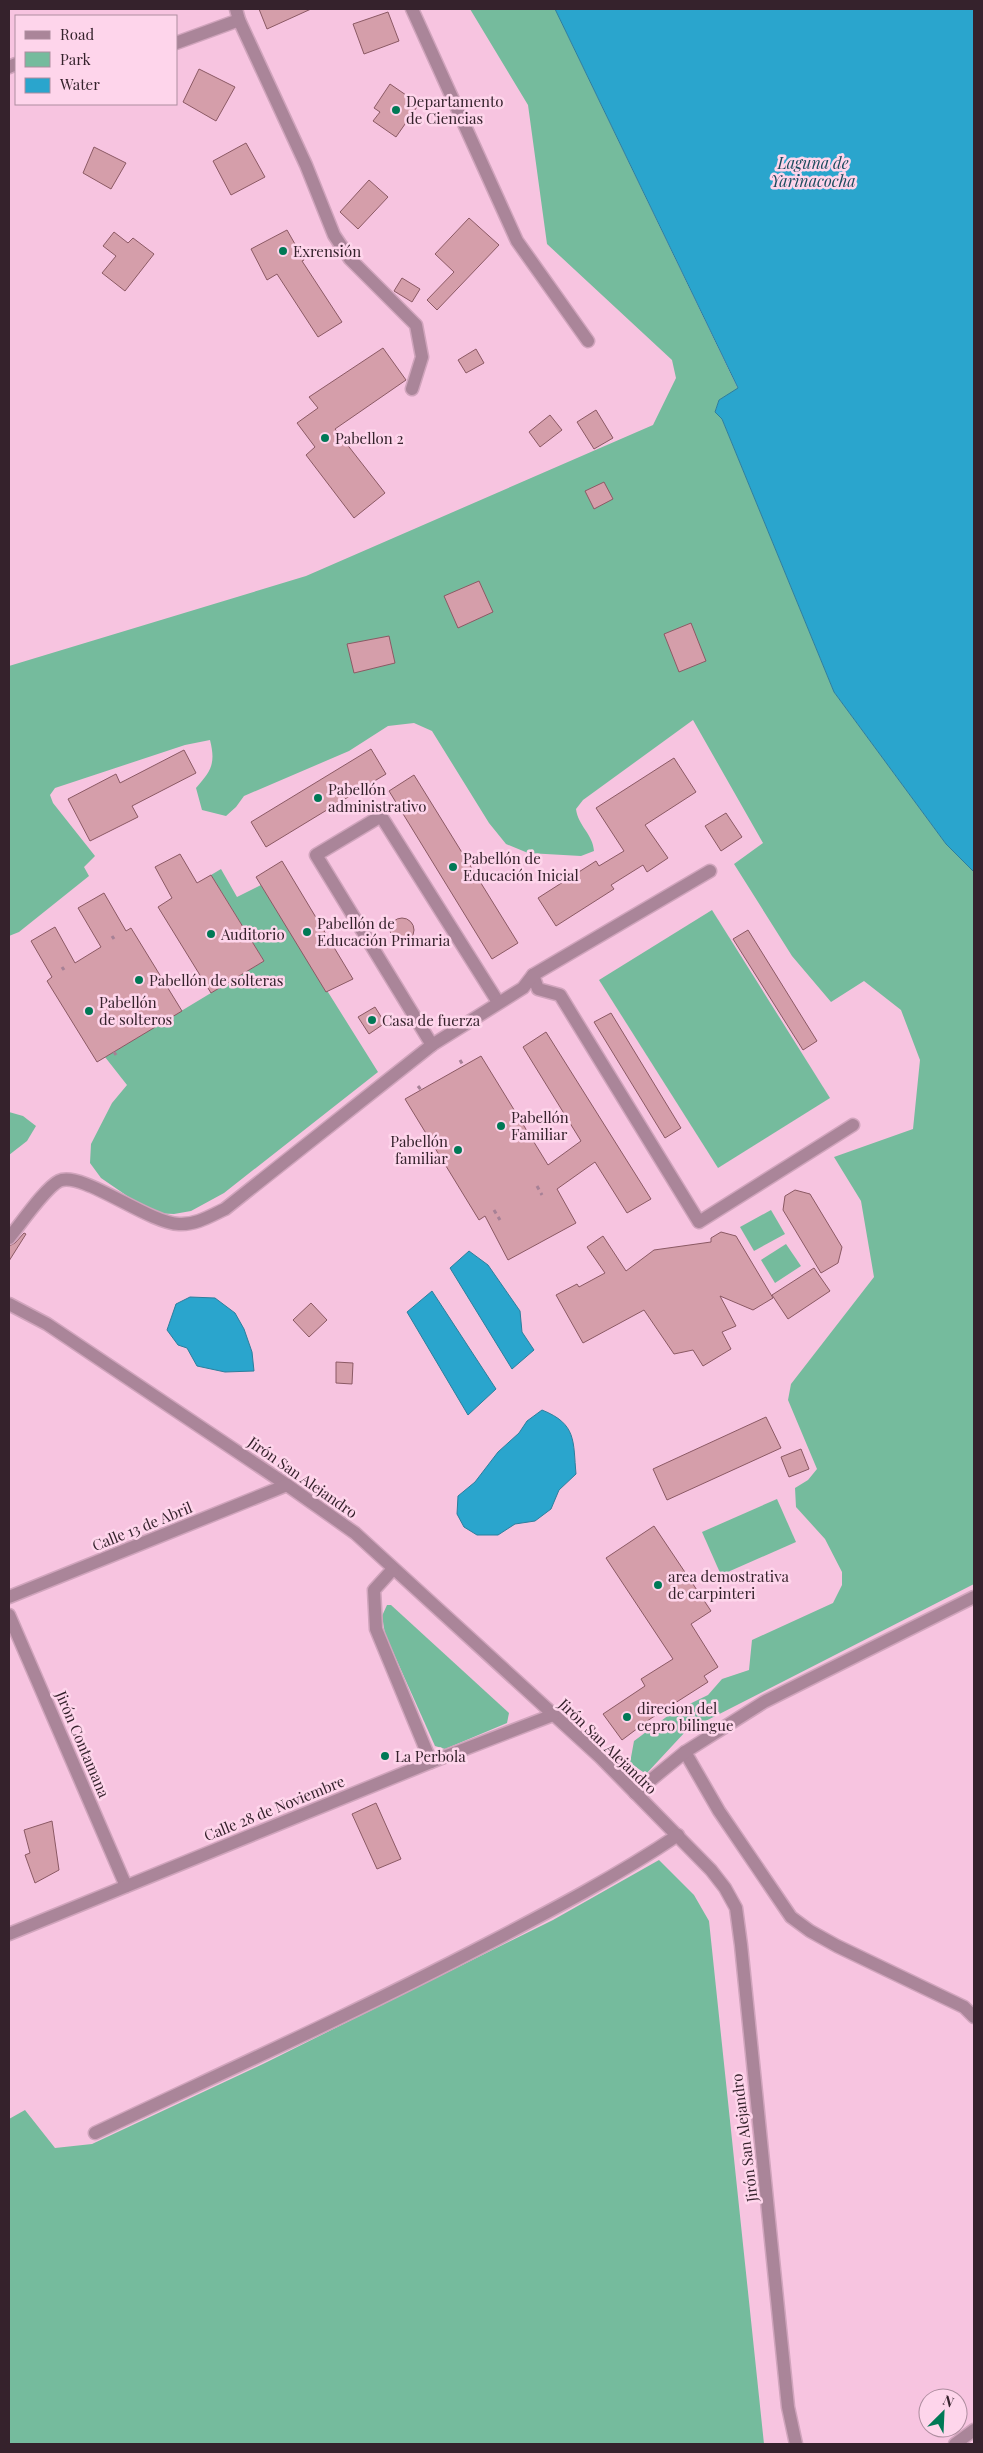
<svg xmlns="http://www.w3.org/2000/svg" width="983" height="2453" font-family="'Playfair Display',serif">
<rect width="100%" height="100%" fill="#f7c4e0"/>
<g fill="#75bb9d">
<path d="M470,9H555L738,389L719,400L715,412L722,419L834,692L946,844L974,872V1584L686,1731L646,1774L630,1763L634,1741L673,1712L708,1695L722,1679L749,1670L752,1640L833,1603L842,1585V1572L825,1539L796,1507L795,1488L808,1480L817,1469L788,1400L791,1384L874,1277L861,1201L834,1157L913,1129L920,1060L901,1010L864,981L831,1002L792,956L734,864L763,843L693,720L583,800L576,809C578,826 593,834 594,851L581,856L528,853L506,844L489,823L432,731L414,723L388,726L349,751L244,796L236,807L226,816L202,810L196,788C211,771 216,764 210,740L185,745L55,788L50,795L53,803L95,856L84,867L89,876L19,932L9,936V666L306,576L653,425L676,378L672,360L547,244L528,105Z"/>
<polygon points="221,869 237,897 261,885 378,1072 224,1193 191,1211 174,1214 152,1213 101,1178 90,1163 91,1144 112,1103 127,1085 105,1057 264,961 211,875"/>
<polygon points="712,910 830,1098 718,1168 599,980"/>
<polygon points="9,1112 23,1116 36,1126 27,1141 9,1155"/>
<polygon points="771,1210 785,1234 754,1251 740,1227"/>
<polygon points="786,1244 801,1266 775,1283 761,1260"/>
<polygon points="777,1499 796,1542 721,1575 702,1532"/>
<polygon points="387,1605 391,1605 509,1713 507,1723 445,1749 435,1746 385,1634 382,1616"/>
<polygon points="659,1860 694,1895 709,1921 764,2444 9,2444 9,2119 25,2110 55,2148 92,2144 265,2063 553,1920"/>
</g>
<g fill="#2aa5cd" stroke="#2d7e9d">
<polygon points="555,9 974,9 974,872 946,844 834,692 722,419 715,412 719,400 738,388"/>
<polygon points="469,1251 488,1265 520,1311 522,1332 534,1350 512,1369 450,1268"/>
<polygon points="432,1291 496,1389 468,1415 407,1312"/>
<polygon points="190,1297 215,1298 235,1313 244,1329 252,1352 254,1371 225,1372 197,1366 187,1348 178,1345 167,1330 176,1304"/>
<path d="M542,1410C577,1424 573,1441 576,1474L559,1490L551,1509L535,1521L515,1524L498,1535H477L464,1527L457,1514L458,1496L475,1482L498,1452L519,1433L527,1421Z"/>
</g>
<g fill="#d59eaa" stroke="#8b5964">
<polygon points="259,9 311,9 267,29"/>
<polygon points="388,12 399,41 364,54 353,24"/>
<polygon points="199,69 235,87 216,121 183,102"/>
<polygon points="390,84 419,104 396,137 373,121 380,112 374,108"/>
<polygon points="246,143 265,177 231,195 213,161"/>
<polygon points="94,147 126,163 111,189 83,173"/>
<polygon points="369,180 388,197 358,229 340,212"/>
<polygon points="469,218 499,245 437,310 427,300 454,272 435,254"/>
<polygon points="287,230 304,260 302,261 342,322 318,337 277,274 267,280 251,249"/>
<polygon points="114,232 128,243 133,238 154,254 125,291 102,273 116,256 103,246"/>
<polygon points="402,278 420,289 412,302 394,291"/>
<polygon points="383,348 406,380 335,429 385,493 354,518 306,455 315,447 297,423 318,408 309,397"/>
<polygon points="476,349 484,363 466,373 458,360"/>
<polygon points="596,410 613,438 594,449 577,422"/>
<polygon points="550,415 562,430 540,447 529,432"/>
<polygon points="604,482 613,499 594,509 585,491"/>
<polygon points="479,581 493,612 458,628 444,596"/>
<polygon points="691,623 706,661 679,672 664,634"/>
<polygon points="389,636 395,663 354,673 347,644"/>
<polygon points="371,749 386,774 266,847 251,822"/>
<polygon points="184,750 196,773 132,806 138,817 90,841 68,799 116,774 120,783"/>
<polygon points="674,758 696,792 645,825 668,858 647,872 643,865 611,885 614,889 556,926 538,898 596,861 599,866 624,851 596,808"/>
<polygon points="414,775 518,943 492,959 389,791"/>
<polygon points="726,813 742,837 721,851 705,826"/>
<polygon points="180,854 197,883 211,875 264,961 211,993 158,907 172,898 155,867"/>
<polygon points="282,861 353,979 326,992 256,877"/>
<polygon points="104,893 126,931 131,928 182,1011 97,1062 47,981 52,977 31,941 55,927 75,963 101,947 78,908"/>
<circle cx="402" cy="930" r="12"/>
<polygon points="748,930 817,1041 803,1050 733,939"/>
<polygon points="375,1007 385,1023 369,1034 358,1017"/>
<polygon points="611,1013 681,1128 665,1138 594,1022"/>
<polygon points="546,1032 651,1199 627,1213 595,1162 557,1189 576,1223 508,1260 485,1216 479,1220 405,1099 481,1056 548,1165 581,1141 523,1047"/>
<polygon points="795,1190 810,1194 842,1247 838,1263 821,1273 783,1210 785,1196"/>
<polygon points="721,1232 736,1236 773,1298 753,1310 720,1296 736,1326 722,1332 731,1349 703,1366 693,1350 674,1354 644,1310 583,1343 556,1295 577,1284 579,1287 605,1273 587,1247 603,1236 626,1271 654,1250 711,1242 711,1238"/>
<polygon points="24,1233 26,1234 9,1261 9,1246 15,1243"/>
<polygon points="814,1268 830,1291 788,1319 772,1295"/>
<polygon points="311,1303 327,1320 309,1337 293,1320"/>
<polygon points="336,1362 353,1363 352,1384 336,1383"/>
<polygon points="766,1417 781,1448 667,1500 653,1469"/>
<polygon points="801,1449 809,1469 789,1477 781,1457"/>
<polygon points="654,1526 711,1611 691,1624 718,1667 704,1676 708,1682 650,1719 622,1740 603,1714 645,1686 641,1679 673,1659 606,1558"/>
<polygon points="376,1803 401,1859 377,1869 352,1814"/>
<polygon points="52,1821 59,1870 35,1883 25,1855 30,1853 24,1830"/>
</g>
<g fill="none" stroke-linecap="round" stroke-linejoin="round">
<g stroke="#d0a4bc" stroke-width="15">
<g id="minor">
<polyline points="236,9 239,20 306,165 334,235 350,259 416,325 422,357 412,389"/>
<polyline points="412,9 517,241 588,341"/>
<polyline points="176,43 239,20"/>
<polyline points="9,67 16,64"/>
<polyline points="533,975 538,989 560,995 699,1222 853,1125"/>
<polyline points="432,1045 316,855 381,816 498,1002"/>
<path d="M9,1238C20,1225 45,1188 59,1181C81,1170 148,1223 179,1224C196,1225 210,1216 225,1209L432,1045L523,988L533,975L710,871"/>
<polyline points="9,1304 47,1324 287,1485 355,1533 600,1757 711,1870 725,1888 736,1908 741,1945 788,2407 796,2444"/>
<polyline points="393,1569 374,1590 376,1629 431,1762"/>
<polyline points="9,1597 287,1485"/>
<polyline points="9,1615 126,1886"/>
<polyline points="685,1752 719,1811 791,1917 810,1931 837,1946 964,2007 974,2017"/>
<polyline points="635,1793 685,1752 764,1702 974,1597"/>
<polyline points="9,1934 431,1762 553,1715"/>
<path d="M95,2133C226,2071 359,2011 487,1944C552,1910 617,1876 678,1835"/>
<polyline points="955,2444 974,2430"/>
</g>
</g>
<g stroke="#a78196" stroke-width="3" stroke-dasharray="4 4" stroke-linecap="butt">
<polyline points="112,936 114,939"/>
<polyline points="62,967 64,970"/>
<polyline points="164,1022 166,1025"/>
<polyline points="114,1052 116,1055"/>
<polyline points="460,1060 464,1067"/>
<polyline points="418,1086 421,1090"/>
<polyline points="537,1186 542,1195"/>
<polyline points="494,1210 500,1220"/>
</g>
<use href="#minor" stroke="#aa8599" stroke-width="12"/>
</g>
<g fill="#007956" stroke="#fed5eb" stroke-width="2">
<circle cx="396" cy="110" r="5"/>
<circle cx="283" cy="251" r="5"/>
<circle cx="325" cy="438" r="5"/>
<circle cx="318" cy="798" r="5"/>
<circle cx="453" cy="867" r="5"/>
<circle cx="307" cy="932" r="5"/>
<circle cx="211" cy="934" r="5"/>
<circle cx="139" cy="980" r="5"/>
<circle cx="89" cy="1011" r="5"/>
<circle cx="372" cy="1020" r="5"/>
<circle cx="501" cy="1126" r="5"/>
<circle cx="458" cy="1150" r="5"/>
<circle cx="658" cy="1585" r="5"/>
<circle cx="627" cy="1717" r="5"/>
<circle cx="385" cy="1756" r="5"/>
</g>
<g text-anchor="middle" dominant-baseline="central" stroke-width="5" stroke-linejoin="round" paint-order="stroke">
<g font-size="15" fill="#35222c" stroke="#fed5eb" text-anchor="start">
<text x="406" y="101">Departamento<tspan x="406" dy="17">de Ciencias</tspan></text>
<text x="293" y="251">Exrensión</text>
<text x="335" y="438">Pabellon 2</text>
<text x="328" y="789">Pabellón<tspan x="328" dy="17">administrativo</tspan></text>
<text x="463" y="858">Pabellón de<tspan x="463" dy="17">Educación Inicial</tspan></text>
<text x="317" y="923">Pabellón de<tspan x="317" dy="17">Educación Primaria</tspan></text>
<text x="221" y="934">Auditorio</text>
<text x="149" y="980">Pabellón de solteras</text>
<text x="99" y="1002">Pabellón<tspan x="99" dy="17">de solteros</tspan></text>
<text x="382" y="1020">Casa de fuerza</text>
<text x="511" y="1117">Pabellón<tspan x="511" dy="17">Familiar</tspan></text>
<text x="448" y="1141" text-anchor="end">Pabellón<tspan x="448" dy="17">familiar</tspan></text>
<text x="668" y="1576">area demostrativa<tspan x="668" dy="17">de carpinteri</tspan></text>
<text x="637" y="1708">direcion del<tspan x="637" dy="17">cepro bilingue</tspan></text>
<text x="395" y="1756">La Perbola</text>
</g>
<g font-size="15" fill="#35222c" stroke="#fed5eb">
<text transform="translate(303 1477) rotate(35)">Jirón San Alejandro</text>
<text transform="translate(142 1526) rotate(-22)">Calle 13 de Abril</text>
<text transform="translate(83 1744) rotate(67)">Jirón Contamana</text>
<text transform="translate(608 1746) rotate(44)">Jirón San Alejandro</text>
<text transform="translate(274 1808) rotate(-22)">Calle 28 de Noviembre</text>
<text transform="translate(744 2138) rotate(-97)">Jirón San Alejandro</text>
</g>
<g font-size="16" font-style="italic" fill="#1b4b5d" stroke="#fed5eb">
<text x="813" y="162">Laguna de<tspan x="813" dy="18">Yarinacocha</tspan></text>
</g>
</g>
<rect width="983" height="2453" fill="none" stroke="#35222c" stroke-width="20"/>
<rect x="15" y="15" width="162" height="90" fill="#fed5eb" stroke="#ae8d9f"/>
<rect x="25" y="31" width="25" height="8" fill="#aa8599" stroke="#ae8d9f"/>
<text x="60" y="40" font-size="15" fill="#35222c">Road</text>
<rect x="25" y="52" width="25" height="15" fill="#75bb9d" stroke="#ae8d9f"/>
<text x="60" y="65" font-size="15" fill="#35222c">Park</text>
<rect x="25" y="78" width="25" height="15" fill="#2aa5cd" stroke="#ae8d9f"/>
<text x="60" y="90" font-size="15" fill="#35222c">Water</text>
<g transform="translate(943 2413) rotate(24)"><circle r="24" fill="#fed5eb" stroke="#ae8d9f"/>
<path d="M0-4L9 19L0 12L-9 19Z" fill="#007956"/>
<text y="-8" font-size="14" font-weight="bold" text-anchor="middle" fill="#35222c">N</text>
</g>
</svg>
